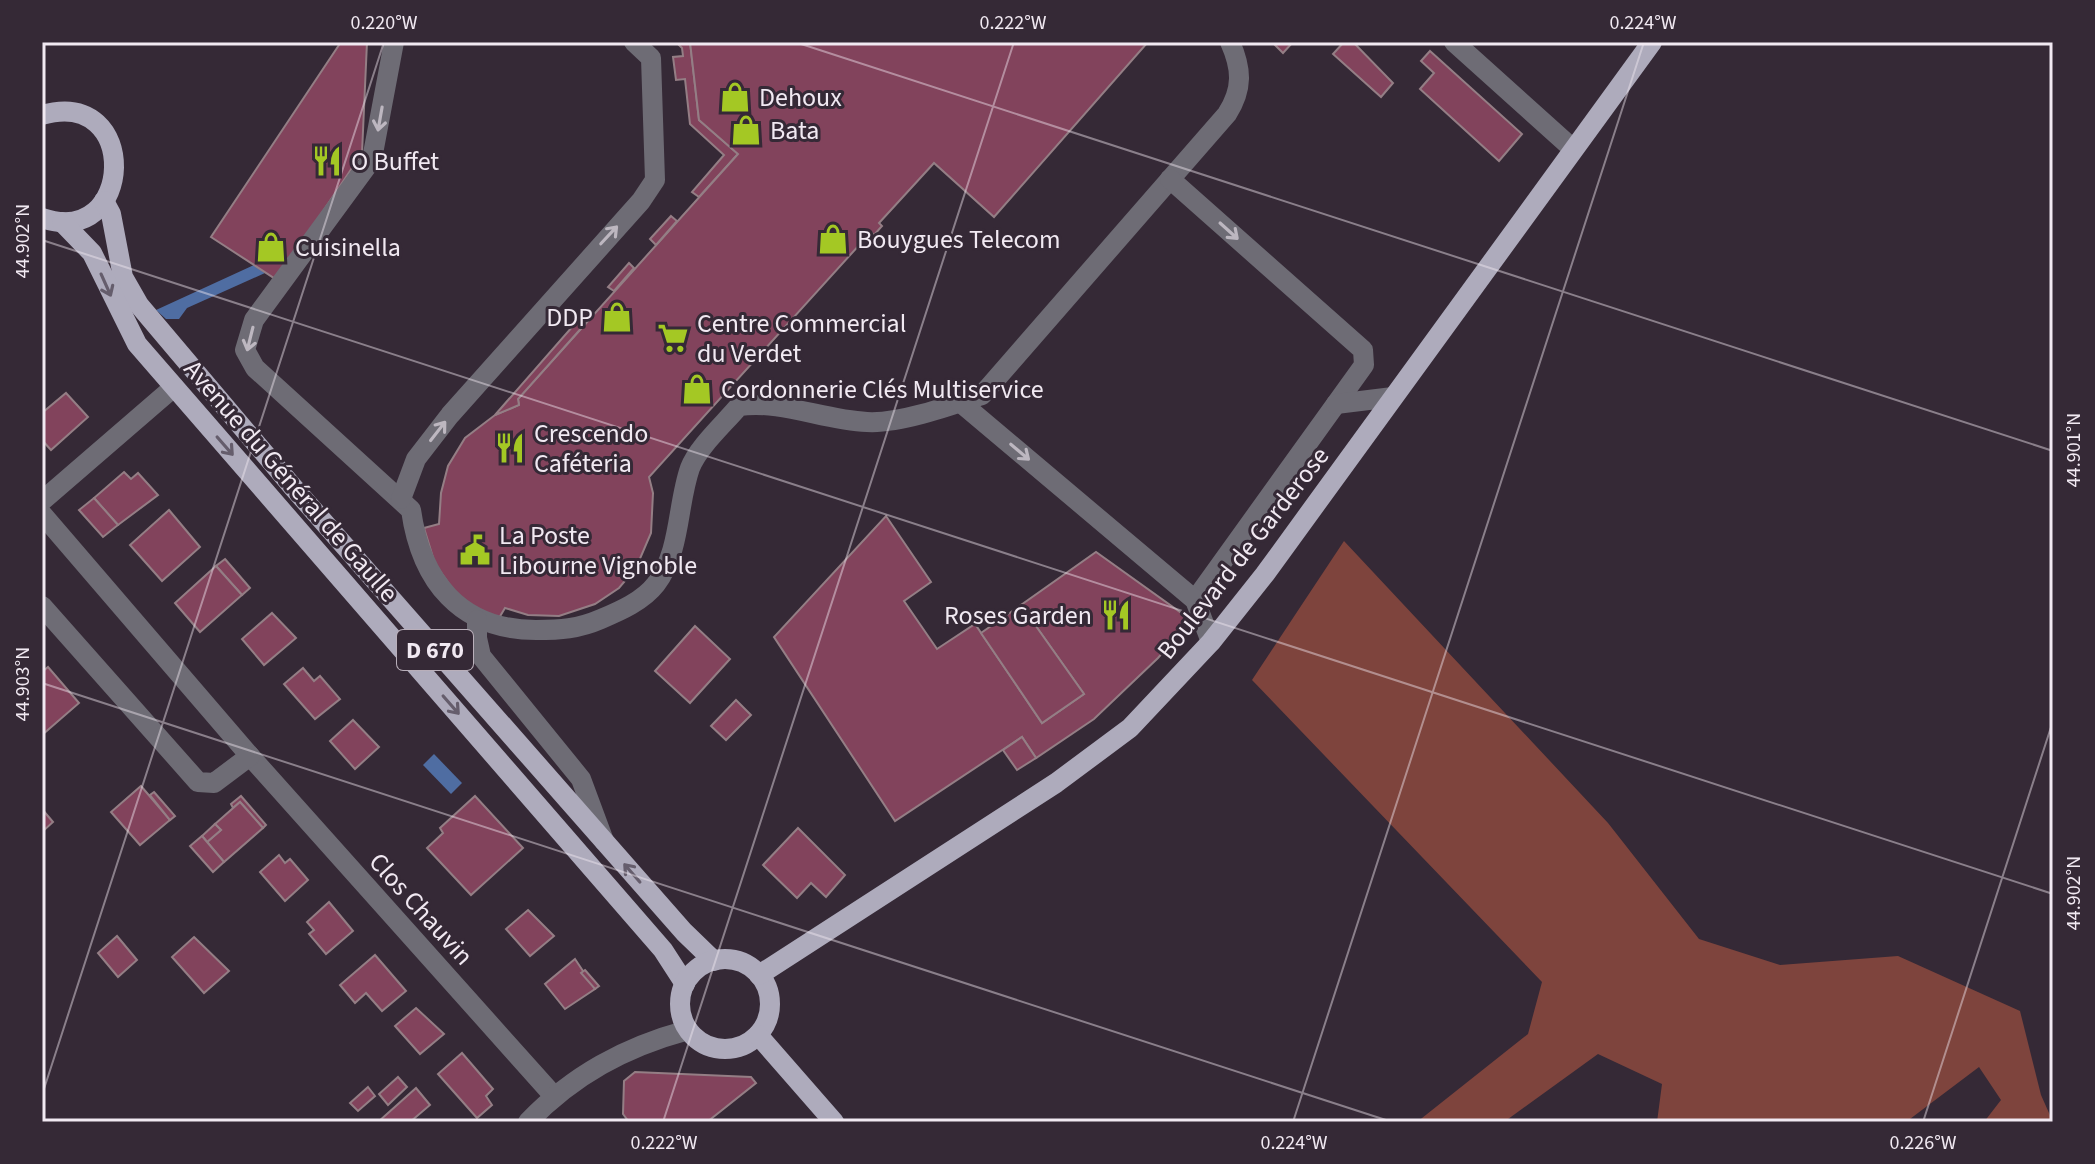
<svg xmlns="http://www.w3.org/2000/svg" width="2095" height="1164" font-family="'Source Sans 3',sans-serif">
<rect width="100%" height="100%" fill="#352936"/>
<polygon fill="#7e443d" points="1344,541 1608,823 1699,939 1780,965 1898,956 2020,1011 2041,1095 2053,1122 1984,1122 2001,1100 1979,1067 1906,1122 1657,1122 1662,1084 1598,1054 1504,1122 1417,1122 1528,1034 1542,982 1252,680"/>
<g fill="#4f6da2">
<polygon points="254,265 265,273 187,308 179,319 166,319 156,310"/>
<polygon points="434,754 462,783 451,794 423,765"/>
</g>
<g fill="#82435c" stroke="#947e85" stroke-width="2">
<polygon points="341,42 367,42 362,153 277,280 211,237"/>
<polygon points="676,42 690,42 699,120 738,154 699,197 692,192 724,155 690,124 685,79 676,80 673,57 683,56 682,48"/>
<polygon points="690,42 1148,42 994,217 934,163 879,223 882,226 874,235 871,232 649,477 653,493 651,533 636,568 619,588 595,604 559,616 528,615 505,608 496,623 459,598 435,564 424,528 439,524 441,493 448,466 465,438 495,415 519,405 518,399 738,154 699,120"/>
<polygon points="1272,42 1293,42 1283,53"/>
<polygon points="1344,42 1353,42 1393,83 1381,97 1333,54"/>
<polygon points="1430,51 1522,134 1499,161 1420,89 1434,73 1421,61"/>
<polygon points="671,216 677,221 656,245 650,239"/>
<polygon points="629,263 634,268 614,291 608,287"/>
<polygon points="587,310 593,315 518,399 519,405 495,415"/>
<polygon points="66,393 88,417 51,450 42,440 42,413"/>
<polygon points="124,472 131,479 138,473 158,495 118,525 94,498"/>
<polygon points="94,498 118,525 103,537 79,510"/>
<polygon points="169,510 200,547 162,581 130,545"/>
<polygon points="886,516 931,582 904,601 937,649 975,624 1042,723 1084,694 1021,605 1096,552 1191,620 1158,658 1094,719 1036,758 1022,737 895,821 774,637"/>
<polygon points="225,559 250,588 242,595 216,566"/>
<polygon points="216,566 242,595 200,632 175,603"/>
<polygon points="1021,605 1084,694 1042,723 981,633"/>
<polygon points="272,613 296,638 264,665 242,639"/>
<polygon points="695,626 730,659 690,703 655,671"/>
<polygon points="48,667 79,703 42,735 42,672"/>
<polygon points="303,668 314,681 320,676 340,699 315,719 284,684"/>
<polygon points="736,700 751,715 726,740 711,726"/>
<polygon points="353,720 379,747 355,769 330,741"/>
<polygon points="1022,737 1036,758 1017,770 1003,750"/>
<polygon points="141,786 170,820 140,845 111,812"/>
<polygon points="154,792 175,816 170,820 150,795"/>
<polygon points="241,796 266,825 263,828 240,802 233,808 231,804"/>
<polygon points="475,796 523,848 471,895 427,848 443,833 440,828"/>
<polygon points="240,802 263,828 224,862 207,842 221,830 215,824"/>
<polygon points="42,809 53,822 42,832"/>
<polygon points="215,824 221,830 207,842 202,836"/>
<polygon points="798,828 845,875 826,897 811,883 797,898 763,865"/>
<polygon points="202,836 224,862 213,872 190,846"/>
<polygon points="279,855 285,863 290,859 308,880 285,901 260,872"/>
<polygon points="329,902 353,931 326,954 309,934 314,930 307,922"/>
<polygon points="528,910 554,936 530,956 506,929"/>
<polygon points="117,936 137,960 118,977 98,953"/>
<polygon points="194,937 229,971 204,993 172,957"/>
<polygon points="375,955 406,991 382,1011 366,993 355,1003 340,985"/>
<polygon points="575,959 595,989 565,1009 545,984"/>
<polygon points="585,970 599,986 595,989 581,973"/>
<polygon points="416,1008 444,1034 420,1054 395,1026"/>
<polygon points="462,1053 493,1089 486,1096 492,1105 477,1118 438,1074"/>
<polygon points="635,1072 751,1077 756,1083 707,1122 629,1122 623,1114 624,1081"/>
<polygon points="398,1077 407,1087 388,1105 379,1094"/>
<polygon points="368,1087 375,1096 358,1111 350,1103"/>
<polygon points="416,1088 430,1105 410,1122 378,1122"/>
</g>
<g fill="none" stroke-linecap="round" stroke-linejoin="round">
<g stroke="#6e6c75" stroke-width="20">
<path d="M394,42L372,159L254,320L245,350L255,368L411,510C421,581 460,630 536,630C560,630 578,629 601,619C620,611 643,601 656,584C681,551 677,505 690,468C698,447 724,424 739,406C782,400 823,420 867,422C899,424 950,406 982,395L1227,114C1243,89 1242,69 1230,42"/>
<polyline points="1454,42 1573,149"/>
<polyline points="1170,179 1363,350 1364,365 1195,600"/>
<polyline points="960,402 1195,600 1211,642"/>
<polyline points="1336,404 1393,397"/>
<polyline points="401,499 416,459 450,415 641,201 655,180 651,58 634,42"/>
<polyline points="42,501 174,387"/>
<polyline points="42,514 250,756 553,1095"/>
<polyline points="42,606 198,782 214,783 250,756"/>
<polyline points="477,620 477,638 481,656 581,779 604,841"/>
<path d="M528,1122C573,1075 625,1047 688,1030"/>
</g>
<g stroke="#aeabbc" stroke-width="20">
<path d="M42,115C141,86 135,250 42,218"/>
<polyline points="104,201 111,214 123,277 139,305 292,486 684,932 714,961"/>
<polyline points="62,222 92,253 137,344 663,950 685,984"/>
<circle cx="725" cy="1004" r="45"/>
<polyline points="759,975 1056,783 1130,728 1211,642 1265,574 1652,42"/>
<polyline points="758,1035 834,1122"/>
</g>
</g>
<defs><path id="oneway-shaft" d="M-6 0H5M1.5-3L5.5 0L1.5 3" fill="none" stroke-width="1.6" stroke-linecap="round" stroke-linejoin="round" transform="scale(2)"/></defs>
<g stroke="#bdb7c0">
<use href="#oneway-shaft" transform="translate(380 119) rotate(100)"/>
<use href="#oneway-shaft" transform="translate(1229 231) rotate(42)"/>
<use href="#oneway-shaft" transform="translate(609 235) rotate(-47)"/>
<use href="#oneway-shaft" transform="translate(250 339) rotate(104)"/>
<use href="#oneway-shaft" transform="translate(438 431) rotate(-52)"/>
<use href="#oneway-shaft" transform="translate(1020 452) rotate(40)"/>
</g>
<g stroke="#655d6c">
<use href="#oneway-shaft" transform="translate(106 285) rotate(66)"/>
<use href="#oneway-shaft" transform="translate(225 446) rotate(49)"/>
<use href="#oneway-shaft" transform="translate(451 705) rotate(49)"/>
<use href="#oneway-shaft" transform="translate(632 873) rotate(-131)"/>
</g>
<path fill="none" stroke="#f1e9f2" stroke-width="2" stroke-opacity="0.45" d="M795,42L2053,451M42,240L2053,894M42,683L1392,1122M42,1095L384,42M663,1122L1014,42M1293,1122L1644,42M1923,1122L2053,721"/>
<defs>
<g id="shop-bare" transform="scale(2.4)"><path d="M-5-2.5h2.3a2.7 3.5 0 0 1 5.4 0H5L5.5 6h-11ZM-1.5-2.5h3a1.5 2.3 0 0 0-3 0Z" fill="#a4c824" stroke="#352936" stroke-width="2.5" paint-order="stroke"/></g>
<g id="restaurant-bare" transform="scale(2.4)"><path d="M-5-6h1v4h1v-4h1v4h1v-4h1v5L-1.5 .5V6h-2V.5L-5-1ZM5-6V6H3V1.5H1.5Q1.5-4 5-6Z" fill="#a4c824" stroke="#352936" stroke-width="2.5" paint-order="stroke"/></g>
<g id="supermarket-bare" transform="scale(2.4)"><path d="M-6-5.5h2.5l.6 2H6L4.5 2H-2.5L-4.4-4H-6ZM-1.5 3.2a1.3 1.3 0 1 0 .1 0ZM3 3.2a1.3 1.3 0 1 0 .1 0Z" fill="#a4c824" stroke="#352936" stroke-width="2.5" paint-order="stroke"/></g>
<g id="civic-bare" transform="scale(2.4)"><path d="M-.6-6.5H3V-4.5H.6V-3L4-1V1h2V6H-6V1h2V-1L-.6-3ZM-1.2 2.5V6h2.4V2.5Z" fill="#a4c824" stroke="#352936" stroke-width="2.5" paint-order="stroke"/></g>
</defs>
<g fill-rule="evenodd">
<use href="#shop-bare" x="735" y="97"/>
<use href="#shop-bare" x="746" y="130"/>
<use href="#restaurant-bare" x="327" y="161"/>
<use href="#shop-bare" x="833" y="239"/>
<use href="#shop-bare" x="271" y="247"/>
<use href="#shop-bare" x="617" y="317"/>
<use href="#supermarket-bare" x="673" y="338"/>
<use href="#shop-bare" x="697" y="389"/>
<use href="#restaurant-bare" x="510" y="448"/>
<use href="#civic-bare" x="475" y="550"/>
<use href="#restaurant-bare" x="1116" y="615"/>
</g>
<g text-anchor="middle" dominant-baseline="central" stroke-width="6" stroke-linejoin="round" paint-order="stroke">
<rect fill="#352936" stroke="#b9afba" stroke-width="2" x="397" y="630" width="76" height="40" rx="6"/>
<g font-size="24" font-weight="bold" fill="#f1e9f2">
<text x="435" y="650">D 670</text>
</g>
<g font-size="26" fill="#f1e9f2" stroke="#352936" text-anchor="start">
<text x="759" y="97">Dehoux</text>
<text x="770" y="130">Bata</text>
<text x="351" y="161">O Buffet</text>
<text x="857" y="239">Bouygues Telecom</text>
<text x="295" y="247">Cuisinella</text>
<text x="593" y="317" text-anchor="end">DDP</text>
<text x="697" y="323">Centre Commercial<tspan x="697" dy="30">du Verdet</tspan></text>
<text x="721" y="389">Cordonnerie Clés Multiservice</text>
<text x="534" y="433">Crescendo<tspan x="534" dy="30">Caféteria</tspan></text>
<text x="499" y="535">La Poste<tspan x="499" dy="30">Libourne Vignoble</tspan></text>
<text x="1092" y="615" text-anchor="end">Roses Garden</text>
</g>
<g font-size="26" fill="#f1e9f2" stroke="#352936">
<text transform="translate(291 481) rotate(49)">Avenue du Général de Gaulle</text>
<text transform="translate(1243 553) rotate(-52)">Boulevard de Garderose</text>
<text transform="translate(421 909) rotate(48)">Clos Chauvin</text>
</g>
</g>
<rect width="2095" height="1164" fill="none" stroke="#352936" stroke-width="88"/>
<rect x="44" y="44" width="2007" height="1076" fill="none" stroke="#f1e9f2" stroke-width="3"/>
<g font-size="20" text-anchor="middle" fill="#f1e9f2">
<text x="384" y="29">0.220°W</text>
<text x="1013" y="29">0.222°W</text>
<text x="1643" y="29">0.224°W</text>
<text transform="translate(22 241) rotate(-90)" y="7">44.902°N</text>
<text transform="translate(2073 450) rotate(-90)" y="7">44.901°N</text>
<text transform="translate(22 684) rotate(-90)" y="7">44.903°N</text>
<text transform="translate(2073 893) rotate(-90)" y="7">44.902°N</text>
<text x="664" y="1149">0.222°W</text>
<text x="1294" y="1149">0.224°W</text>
<text x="1923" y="1149">0.226°W</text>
</g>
</svg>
